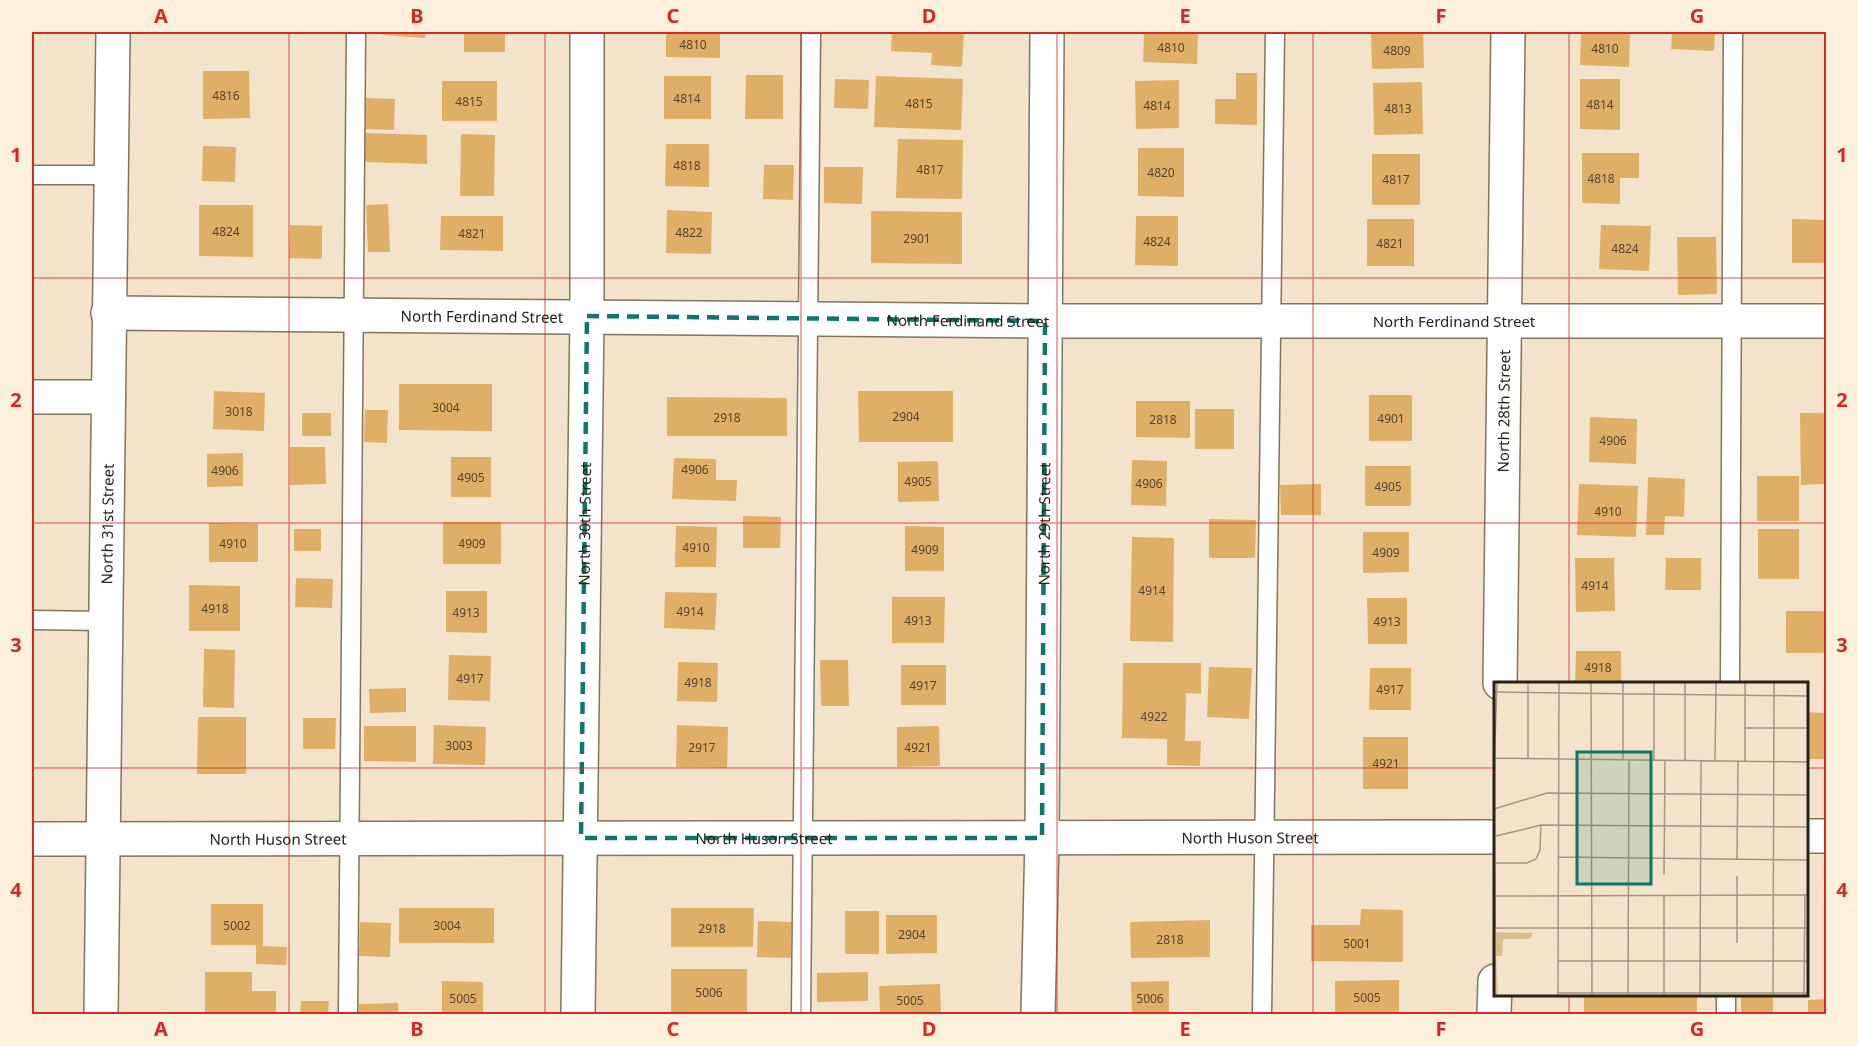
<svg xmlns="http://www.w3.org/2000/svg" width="1858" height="1046" font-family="'Noto Sans',sans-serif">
<rect width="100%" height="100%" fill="#f3e3ca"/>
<g fill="#e0af67">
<polygon points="384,32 426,32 425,38 383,35"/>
<rect x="464" y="32" width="41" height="20"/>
<polygon points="666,32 720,32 720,58 666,57"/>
<polygon points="892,32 964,32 962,67 931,65 932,53 891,51"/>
<polygon points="1144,32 1198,32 1197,64 1143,62"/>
<polygon points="1371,32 1423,32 1424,68 1372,69"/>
<polygon points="1581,32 1630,32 1629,67 1580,65"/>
<polygon points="1672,32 1715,32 1714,51 1671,49"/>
<polygon points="203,71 249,71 250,118 203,119"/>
<polygon points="1236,73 1257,73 1257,125 1215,124 1215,99 1236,99"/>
<polygon points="746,75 783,75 783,119 745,119"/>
<rect x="664" y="76" width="47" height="43"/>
<polygon points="876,76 963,79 961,130 874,127"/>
<polygon points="835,79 869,80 868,109 834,108"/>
<polygon points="1580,79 1620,79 1620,130 1580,129"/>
<polygon points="1179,80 1179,128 1136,129 1135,81"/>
<rect x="442" y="81" width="55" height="40"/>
<polygon points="1422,82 1423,134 1374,135 1373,83"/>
<polygon points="365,98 395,99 394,130 364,129"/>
<polygon points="364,133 427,135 427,164 364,162"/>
<polygon points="461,134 495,135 494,196 460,196"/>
<polygon points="898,139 963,140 962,199 896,198"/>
<polygon points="666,144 709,144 709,187 665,186"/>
<polygon points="203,146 236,147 235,182 202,181"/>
<polygon points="1138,148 1184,148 1184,197 1138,196"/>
<polygon points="1582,153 1639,153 1639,178 1620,178 1620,204 1582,203"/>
<rect x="1372" y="154" width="48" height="51"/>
<polygon points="764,165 794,165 793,200 763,199"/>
<polygon points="824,167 863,167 862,204 824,203"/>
<polygon points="388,204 390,252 368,252 366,205"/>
<polygon points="199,205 253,205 253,257 199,256"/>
<polygon points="667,210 712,212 711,254 666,253"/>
<polygon points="871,211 962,212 962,264 871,263"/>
<polygon points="441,216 503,216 503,251 440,250"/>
<polygon points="1136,216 1178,216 1178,266 1135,265"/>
<rect x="1367" y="219" width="47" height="47"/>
<polygon points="1792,219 1826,220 1826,263 1792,263"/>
<polygon points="290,225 322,226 322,259 289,258"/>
<polygon points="1601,225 1651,226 1649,271 1599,269"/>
<polygon points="1677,237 1716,237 1717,294 1678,295"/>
<rect x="32" y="286" width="2" height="44"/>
<polygon points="399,384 492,384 492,431 399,430"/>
<polygon points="214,391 265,393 264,431 213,429"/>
<polygon points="858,391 953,391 953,442 859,442"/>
<rect x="1369" y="395" width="43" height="46"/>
<polygon points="667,397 787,398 787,436 667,436"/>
<polygon points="1136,401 1190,401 1190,438 1136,437"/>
<rect x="1195" y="409" width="39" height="40"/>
<polygon points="365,410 388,410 387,443 364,442"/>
<rect x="302" y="413" width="29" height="23"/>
<polygon points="1800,413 1826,413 1826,484 1801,485"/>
<polygon points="1590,417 1637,419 1636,464 1589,462"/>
<polygon points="290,447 325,447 326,484 290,485"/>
<polygon points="243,453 243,486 207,487 207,454"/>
<rect x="451" y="457" width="40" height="40"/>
<polygon points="674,458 716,459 716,480 737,480 736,501 672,499"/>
<polygon points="1132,460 1167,461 1166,506 1131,505"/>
<polygon points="938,461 939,501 898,502 898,462"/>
<rect x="1365" y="466" width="46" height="40"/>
<rect x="1757" y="476" width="42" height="45"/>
<polygon points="1648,477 1685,479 1684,517 1665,516 1664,535 1646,535"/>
<polygon points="1321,484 1321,515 1281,515 1280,485"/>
<polygon points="1579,484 1638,486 1636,537 1577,535"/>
<polygon points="743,516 781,517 780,548 743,548"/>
<polygon points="1209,519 1256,520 1255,558 1209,558"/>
<rect x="443" y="522" width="58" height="42"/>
<polygon points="209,523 258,524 258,562 209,562"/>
<polygon points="676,526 717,527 716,567 675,567"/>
<polygon points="905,526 944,527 944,571 905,571"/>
<rect x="294" y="529" width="27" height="22"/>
<rect x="1758" y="529" width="41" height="50"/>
<polygon points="1363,532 1409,532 1409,572 1363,573"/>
<polygon points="1132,537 1174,538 1173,642 1130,641"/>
<polygon points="1575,558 1614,558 1615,611 1576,612"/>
<polygon points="1666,558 1701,558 1701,590 1665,590"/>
<polygon points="296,578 333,579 332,608 295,607"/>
<polygon points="189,585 240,586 240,631 189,631"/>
<polygon points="446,591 487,591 487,633 446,632"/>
<polygon points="665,592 717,593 715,630 664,628"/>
<polygon points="892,597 945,597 944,643 892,643"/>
<polygon points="1367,598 1407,598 1407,644 1368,644"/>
<rect x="1786" y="611" width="40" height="42"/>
<polygon points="204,649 235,650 234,708 203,707"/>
<polygon points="1576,651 1621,651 1621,683 1575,683"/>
<polygon points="449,655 491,656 490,701 448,700"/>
<polygon points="820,660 848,660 849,706 821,706"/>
<polygon points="678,662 718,663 717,702 677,701"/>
<polygon points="1123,663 1201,663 1201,694 1186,693 1185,741 1201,741 1200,766 1167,765 1167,739 1122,738"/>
<rect x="901" y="665" width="45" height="40"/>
<polygon points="1209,667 1252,668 1249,719 1207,717"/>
<polygon points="1370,668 1411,668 1411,710 1369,710"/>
<polygon points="406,688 406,712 370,713 369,689"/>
<polygon points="1806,712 1826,713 1826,759 1806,759"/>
<polygon points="198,717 246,717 246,774 197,774"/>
<polygon points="303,718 336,718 335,749 303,749"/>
<polygon points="434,725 486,727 485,765 433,764"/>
<polygon points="677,725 728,727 727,768 676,767"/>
<polygon points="364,726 416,726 416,762 364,761"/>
<polygon points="939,726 940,766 897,767 897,727"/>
<rect x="1363" y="737" width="45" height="52"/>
<polygon points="211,904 263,904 263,946 287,947 286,965 256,964 256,945 211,945"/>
<rect x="399" y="908" width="95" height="35"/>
<polygon points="671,908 754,908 753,947 671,947"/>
<polygon points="1361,909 1403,910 1403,962 1311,961 1311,925 1360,925"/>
<rect x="845" y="911" width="34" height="43"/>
<polygon points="886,915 937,915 937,953 886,954"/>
<polygon points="1210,920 1210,957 1131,958 1130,922"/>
<polygon points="758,921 792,922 791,958 757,957"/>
<polygon points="360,922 391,923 390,957 359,956"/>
<rect x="671" y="969" width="76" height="45"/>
<polygon points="205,972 252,972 252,991 276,991 276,1014 205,1014"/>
<polygon points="868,972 868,1001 817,1002 817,973"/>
<polygon points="1399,980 1399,1014 1335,1013 1335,981"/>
<polygon points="442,981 483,982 483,1014 442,1014"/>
<polygon points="1169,981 1169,1014 1132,1014 1131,982"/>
<polygon points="940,984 941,1014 880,1014 879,986"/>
<rect x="1584" y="994" width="113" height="20"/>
<rect x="1741" y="997" width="32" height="17"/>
<polygon points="1826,999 1826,1014 1808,1014 1808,1000"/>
<polygon points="301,1001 329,1001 328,1014 300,1014"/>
<polygon points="398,1003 398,1014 359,1014 359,1004"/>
</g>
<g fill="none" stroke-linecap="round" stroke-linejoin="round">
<g stroke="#82745e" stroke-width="21">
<g id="lane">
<polyline points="32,175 110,175"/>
<polyline points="32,620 105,621"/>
<polyline points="1730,683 1733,32"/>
<polyline points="348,1014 356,32"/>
<polyline points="801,1014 811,32"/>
<polyline points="1262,1014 1275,32"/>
<polyline points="1726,1014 1726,994"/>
</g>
</g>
<g stroke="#82745e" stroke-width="36">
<g id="street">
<path id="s1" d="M108,313L1045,321H1826"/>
<polyline points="32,397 108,397"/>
<path id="s2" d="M1500,683L1508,32"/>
<polyline points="1806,836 1826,836"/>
<path id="s3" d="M32,839L1495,837"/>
<path id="s4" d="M101,1014L113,32"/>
<path id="s5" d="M1038,1014L1042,838L1047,32"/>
<polyline points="1494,1014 1495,981"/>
</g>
</g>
<g stroke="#82745e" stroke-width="36">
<g id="secondary">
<path id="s6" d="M578,1014L587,316V32"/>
</g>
</g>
<use href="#lane" stroke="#fff" stroke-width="18"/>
<use href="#street" stroke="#fff" stroke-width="33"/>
<use href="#secondary" stroke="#fff" stroke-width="33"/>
</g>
<path fill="none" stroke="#0f766e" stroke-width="4.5" stroke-dasharray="12 8" stroke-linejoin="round" d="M587,316L1045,321L1042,838H581Z"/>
<path fill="none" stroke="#d62828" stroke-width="1.5" stroke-opacity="0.55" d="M289,32V1014M545,32V1014M801,32V1014M1057,32V1014M1313,32V1014M1569,32V683M32,278H1826M32,523H1826M32,768H1495M1806,768H1826M1569,994V1014"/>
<g text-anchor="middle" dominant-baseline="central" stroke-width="6" stroke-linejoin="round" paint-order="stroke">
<g font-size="12" fill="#55442c">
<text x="693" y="44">4810</text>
<text x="1171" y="47">4810</text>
<text x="1605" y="48">4810</text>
<text x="1397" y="50">4809</text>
<text x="226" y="95">4816</text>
<text x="687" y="98">4814</text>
<text x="469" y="101">4815</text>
<text x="919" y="103">4815</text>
<text x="1600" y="104">4814</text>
<text x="1157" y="105">4814</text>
<text x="1398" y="108">4813</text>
<text x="687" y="165">4818</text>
<text x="930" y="169">4817</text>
<text x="1161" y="172">4820</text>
<text x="1601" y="178">4818</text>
<text x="1396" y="179">4817</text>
<text x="226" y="231">4824</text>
<text x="689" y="232">4822</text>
<text x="472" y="233">4821</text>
<text x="917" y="238">2901</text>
<text x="1157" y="241">4824</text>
<text x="1390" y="243">4821</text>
<text x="1625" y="248">4824</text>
<text x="446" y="407">3004</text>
<text x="239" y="411">3018</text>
<text x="906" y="416">2904</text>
<text x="727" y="417">2918</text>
<text x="1391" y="418">4901</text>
<text x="1163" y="419">2818</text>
<text x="1613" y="440">4906</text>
<text x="695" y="469">4906</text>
<text x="225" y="470">4906</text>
<text x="471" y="477">4905</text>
<text x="918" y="481">4905</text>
<text x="1149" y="483">4906</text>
<text x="1388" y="486">4905</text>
<text x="1608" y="511">4910</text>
<text x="233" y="543">4910</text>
<text x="472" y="543">4909</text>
<text x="696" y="547">4910</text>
<text x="925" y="549">4909</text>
<text x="1386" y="552">4909</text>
<text x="1595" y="585">4914</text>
<text x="1152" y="590">4914</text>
<text x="215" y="608">4918</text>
<text x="690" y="611">4914</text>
<text x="466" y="612">4913</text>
<text x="918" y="620">4913</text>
<text x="1387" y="621">4913</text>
<text x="1598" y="667">4918</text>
<text x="470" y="678">4917</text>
<text x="698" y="682">4918</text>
<text x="923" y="685">4917</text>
<text x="1390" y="689">4917</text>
<text x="1154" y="716">4922</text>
<text x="459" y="745">3003</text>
<text x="702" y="747">2917</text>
<text x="918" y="747">4921</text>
<text x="1386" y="763">4921</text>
<text x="237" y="925">5002</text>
<text x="447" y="925">3004</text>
<text x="712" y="928">2918</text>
<text x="912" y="934">2904</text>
<text x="1170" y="939">2818</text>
<text x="1357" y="943">5001</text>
<text x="709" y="992">5006</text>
<text x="1367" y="997">5005</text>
<text x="463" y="998">5005</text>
<text x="1150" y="998">5006</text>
<text x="910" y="1000">5005</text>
</g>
<g font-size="15" fill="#272118" stroke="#fdf1dc">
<text stroke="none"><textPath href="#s1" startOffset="374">North Ferdinand Street</textPath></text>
<text stroke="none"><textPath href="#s1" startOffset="860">North Ferdinand Street</textPath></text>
<text stroke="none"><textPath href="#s1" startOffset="1346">North Ferdinand Street</textPath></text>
<text stroke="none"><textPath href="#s2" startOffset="272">North 28th Street</textPath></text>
<text stroke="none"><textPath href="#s4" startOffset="490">North 31st Street</textPath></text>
<text stroke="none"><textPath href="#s6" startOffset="490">North 30th Street</textPath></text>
<text stroke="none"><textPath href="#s5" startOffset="490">North 29th Street</textPath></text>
<text stroke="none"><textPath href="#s3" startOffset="1218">North Huson Street</textPath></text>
<text stroke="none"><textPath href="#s3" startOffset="732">North Huson Street</textPath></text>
<text stroke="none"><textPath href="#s3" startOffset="246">North Huson Street</textPath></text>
</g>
</g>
<g transform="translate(1494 682)">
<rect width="314" height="314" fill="#f3e3ca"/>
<path d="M0,250L39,251L36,257H9L8,274H2L4,313H0Z" fill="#d8bd90"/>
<path fill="none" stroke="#a19583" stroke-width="1.5" d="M34,0V77M97,0L98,313M160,0V78M0,10L314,14M251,46H314M0,76L314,80M129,78V0M191,78V0M221,79L222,0M251,79V0M0,90L3,0M0,127L53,111L314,113M0,142L1,246M2,154L47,143L314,145M64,175L314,178M243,177L244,79M2,181H33L42,177L46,168L47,143M170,193L171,78M243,194V261M1,214L314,213M170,214V313M0,246H314M64,279H314M64,311H314M134,312L135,78M64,313L65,0M206,313L207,79M279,313L280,0M310,313L311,213"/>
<path fill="#0f766e" fill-opacity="0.15" stroke="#0f766e" stroke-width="3" d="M83,70H157V202H83Z"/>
<rect width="314" height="314" fill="none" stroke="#272118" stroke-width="3"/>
</g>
<rect width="1858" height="1046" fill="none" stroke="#fdf1dc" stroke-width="66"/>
<rect x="33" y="33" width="1792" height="980" fill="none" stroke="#d62828" stroke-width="2"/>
<g font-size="20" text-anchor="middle" font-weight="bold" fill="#d62828">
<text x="161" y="23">A</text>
<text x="417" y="23">B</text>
<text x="673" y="23">C</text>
<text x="929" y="23">D</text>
<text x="1185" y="23">E</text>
<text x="1441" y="23">F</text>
<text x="1697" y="23">G</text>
<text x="16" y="162">1</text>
<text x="1842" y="162">1</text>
<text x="16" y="407">2</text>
<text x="1842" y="407">2</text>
<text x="16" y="652">3</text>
<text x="1842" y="652">3</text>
<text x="16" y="897">4</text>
<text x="1842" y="897">4</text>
<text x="161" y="1036">A</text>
<text x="417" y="1036">B</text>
<text x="673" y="1036">C</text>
<text x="929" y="1036">D</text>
<text x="1185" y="1036">E</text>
<text x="1441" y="1036">F</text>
<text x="1697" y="1036">G</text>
</g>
</svg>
